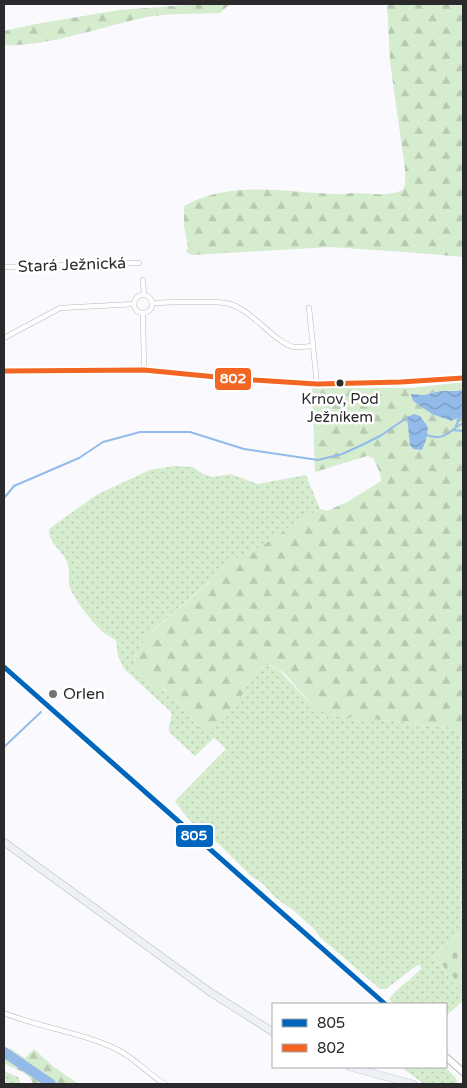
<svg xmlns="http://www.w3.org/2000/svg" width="467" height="1088" font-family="'Varela Round',sans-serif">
<defs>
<pattern id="grass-dots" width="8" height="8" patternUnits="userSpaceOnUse" patternTransform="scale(1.25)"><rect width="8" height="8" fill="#d6eccf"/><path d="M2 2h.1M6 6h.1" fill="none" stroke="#b8cbb2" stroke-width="1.8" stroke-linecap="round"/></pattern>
<pattern id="forest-firs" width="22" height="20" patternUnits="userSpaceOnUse" patternTransform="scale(1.25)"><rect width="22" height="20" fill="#d6eccf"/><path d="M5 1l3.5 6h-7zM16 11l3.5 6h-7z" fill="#b8cbb2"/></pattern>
<pattern id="cemetery-stones" width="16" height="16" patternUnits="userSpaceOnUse" patternTransform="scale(1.25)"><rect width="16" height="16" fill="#d6eccf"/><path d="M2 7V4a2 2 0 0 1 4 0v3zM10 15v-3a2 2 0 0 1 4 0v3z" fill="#b8cbb2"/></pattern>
<pattern id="water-waves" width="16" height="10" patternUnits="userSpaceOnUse" patternTransform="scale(1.25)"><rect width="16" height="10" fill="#93bbea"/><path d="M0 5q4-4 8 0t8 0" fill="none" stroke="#7898be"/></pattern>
</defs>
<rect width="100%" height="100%" fill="#fafafe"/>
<g fill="url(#grass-dots)">
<path d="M174,466L193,467L203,474L213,477L230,474L258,484L306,475L320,509L298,521L262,546L250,552L218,574L152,631L136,653L134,662L138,673L152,685L168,691L201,730L206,732L231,710L256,670L267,665L278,669L308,701L330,715L442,726L451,728L463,734V930L433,956L446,974L463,993V1001L446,1016V1004H394L389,999C397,987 412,980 421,968L420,965L416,966L386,989H380L320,937L315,930L294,911L276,898L262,883L251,876L220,845L191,822L176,803L175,801L226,749L214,738L195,756L170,733C166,726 173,719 171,712L124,669L118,656L116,640C112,637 107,636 103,632C93,623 75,601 70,588C67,578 72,570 65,558C60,550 45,537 50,528L98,494L150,470Z"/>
<polygon points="401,1067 445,1067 456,1078 458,1084 424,1084"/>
<polygon points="4,1071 18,1077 21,1084 4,1084"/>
</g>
<g fill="url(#forest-firs)">
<path d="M202,4H230L220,13C197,14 170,13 147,17C103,26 48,47 4,45V31L36,24L119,10Z"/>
<path d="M387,4H463V257L419,253L330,247L192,255L186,252L188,247L184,226V206C230,180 285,192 335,194C341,195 347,193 354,193C371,193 387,197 403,190L405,184V169L390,62Z"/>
<path d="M463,382V391H440L424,395L412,394L413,401L433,414L451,421L463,416V734L451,728L442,726L330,715C321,712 313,706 307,699C296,688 284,667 267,665C251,670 248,685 240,698C232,710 218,726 206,732L201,730L168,691L165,689H157L138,673L134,665L136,653L146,637L207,584L229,562L262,546L298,521L320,509L327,511L349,501L381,481L380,473L373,458L367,456L315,472L312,388H411Z"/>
<polygon points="463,930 463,993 446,974 433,956"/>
<path d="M10,1048L25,1058L34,1049L54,1067L79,1084H33C30,1072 13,1069 4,1063V1054Z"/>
</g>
<polygon fill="url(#cemetery-stones)" points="463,935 463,987 437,960 437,957 441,956 441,953"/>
<g fill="url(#water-waves)">
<polygon points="440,391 463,391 463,416 451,421 432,414 413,401 411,394 424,395"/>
<polygon points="414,414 420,416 428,427 426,440 422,450 413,449 410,445 407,417"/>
</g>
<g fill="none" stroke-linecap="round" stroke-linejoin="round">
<g stroke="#93bbea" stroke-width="2">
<polyline points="456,426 463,411"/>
<polyline points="453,430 463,431"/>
<path d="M425,433L426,435C446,441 447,432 463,423"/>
<polyline points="4,498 14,486 79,458 103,442 140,432 190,432 244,449 318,460 342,454 362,445 380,436 408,417"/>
<polyline points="4,747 41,712"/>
</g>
<polyline stroke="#93bbea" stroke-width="10" points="4,1052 51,1084"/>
<g stroke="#b9b9bc" stroke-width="5.5">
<g id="minor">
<polyline points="4,267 139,263"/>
<polyline points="143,280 144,295"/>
<circle cx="143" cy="304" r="9"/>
<path d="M152,303C172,303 212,299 230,304C253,311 275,343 294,347C300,348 307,346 313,346"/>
<polyline points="309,308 317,384"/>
<polyline points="143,313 144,370"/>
<polyline points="4,338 60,308 134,304"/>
<path d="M4,1013C41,1028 82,1032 118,1050C136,1059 148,1074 165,1084"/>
</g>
</g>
<g stroke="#b9b9bc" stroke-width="7">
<polyline id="tertiary" points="4,371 144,370 237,379 317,384 401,382 463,378"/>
</g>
<g stroke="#b9b9bc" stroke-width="8">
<g id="secondary">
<polyline points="4,667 385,1004"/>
<polyline points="446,1057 463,1072"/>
</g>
</g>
<g stroke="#b6bcc5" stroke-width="8">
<g id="primary">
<polyline points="4,842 210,992 273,1032"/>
<polyline points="350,1067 413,1084"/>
</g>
</g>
<use href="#minor" stroke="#fefeff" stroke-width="4.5"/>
<use href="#tertiary" stroke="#fefeff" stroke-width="5.5"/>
<use href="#secondary" stroke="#fefeff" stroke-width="6"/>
<use href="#primary" stroke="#edf1f5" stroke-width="7"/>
<g stroke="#fff" stroke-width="9">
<polyline id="bus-1" points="4,667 385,1004"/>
</g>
<g stroke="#fff" stroke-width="9">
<polyline id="bus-2" points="4,371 144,370 237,379 317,384 401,382 463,378"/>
</g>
<use href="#bus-1" stroke="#0065bd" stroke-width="5"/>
<use href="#bus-2" stroke="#f26522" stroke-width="5"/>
</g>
<circle fill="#2a2a2d" stroke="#fff" stroke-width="2" cx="340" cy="383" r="4.5"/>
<circle fill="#737376" stroke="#fff" stroke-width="2" cx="53" cy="694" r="5"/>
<g text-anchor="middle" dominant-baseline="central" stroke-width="5" stroke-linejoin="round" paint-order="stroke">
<g font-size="15" fill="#2a2a2d" stroke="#fff">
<text x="340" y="399">Krnov, Pod<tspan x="340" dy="18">Ježníkem</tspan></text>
</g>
<g font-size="16" fill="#2a2a2d" stroke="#fff">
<text transform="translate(72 265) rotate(-2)">Stará Ježnická</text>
</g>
<g font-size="16" fill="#2a2a2d" stroke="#fff" text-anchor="start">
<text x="63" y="694">Orlen</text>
</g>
</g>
<g stroke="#fff" stroke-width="2">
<rect x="214" y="367" width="38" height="24" rx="5" fill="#f26522"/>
<rect x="175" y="824" width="39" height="24" rx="5" fill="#0065bd"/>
</g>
<g font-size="14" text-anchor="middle" font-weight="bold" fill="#fff">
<text x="233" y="383">802</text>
<text x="194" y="840">805</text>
</g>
<rect width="467" height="1088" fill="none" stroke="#2a2a2d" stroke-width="10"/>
<rect x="272" y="1003" width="175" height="65" fill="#ffffff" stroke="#aaaaab"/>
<rect x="282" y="1019" width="25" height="8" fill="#0065bd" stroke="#aaaaab"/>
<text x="317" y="1028" font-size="15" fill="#2a2a2d">805</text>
<rect x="282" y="1044" width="25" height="8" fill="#f26522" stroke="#aaaaab"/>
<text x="317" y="1053" font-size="15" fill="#2a2a2d">802</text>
</svg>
